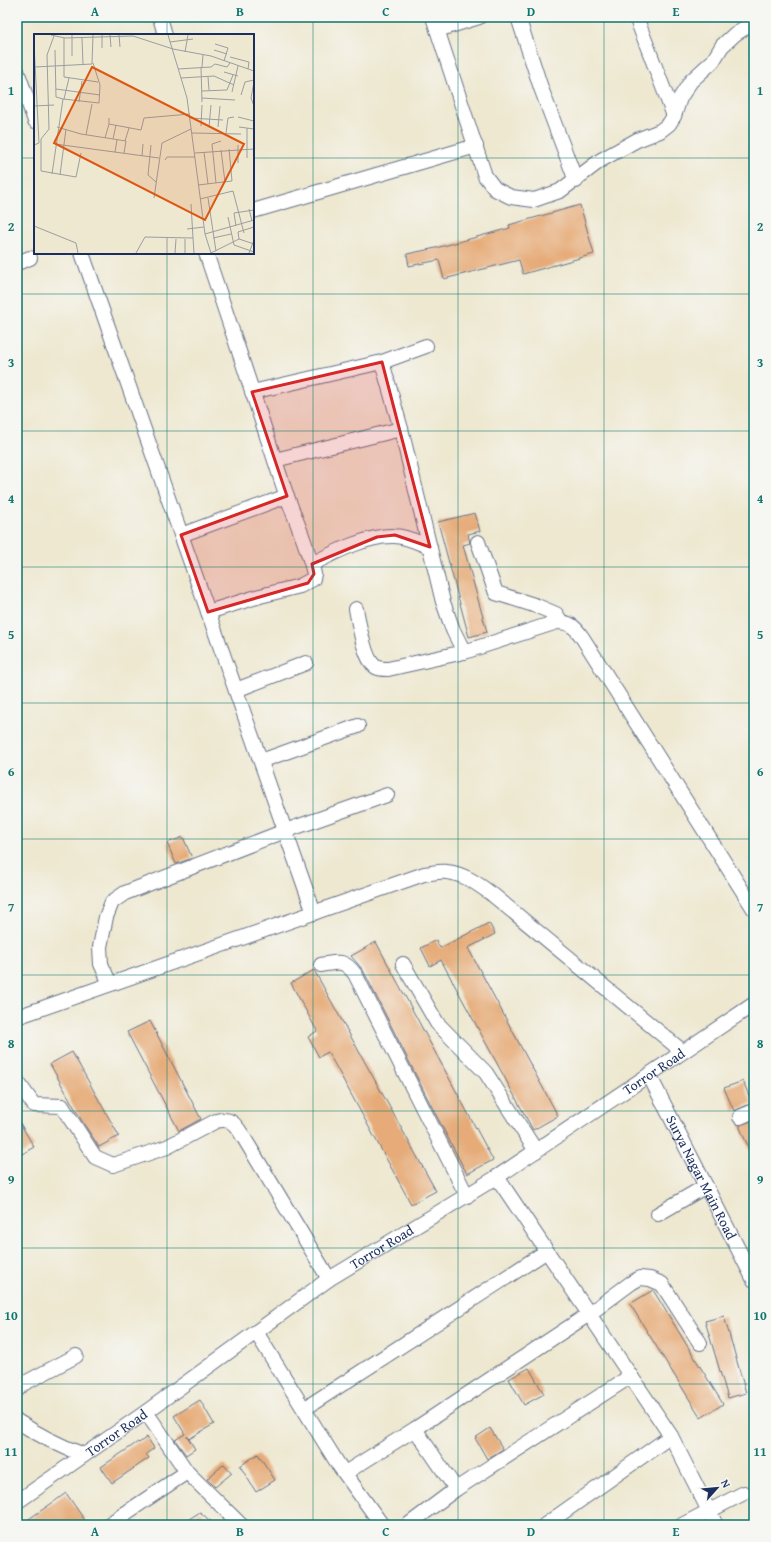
<svg xmlns="http://www.w3.org/2000/svg" width="771" height="1542" font-family="'Gentium Book Plus',serif">
<rect width="100%" height="100%" fill="#f6f6f2"/>
<filter id="ink" filterUnits="userSpaceOnUse"><feTurbulence type="fractalNoise" baseFrequency=".025" numOctaves="2"/><feDisplacementMap in="SourceGraphic" scale="8" xChannelSelector="R" yChannelSelector="G"/><feConvolveMatrix kernelMatrix="1 2 1 2 8 2 1 2 1" color-interpolation-filters="sRGB"/></filter>
<filter id="wash" filterUnits="userSpaceOnUse"><feTurbulence type="fractalNoise" baseFrequency=".012" numOctaves="4" result="noise"/><feDisplacementMap in="SourceGraphic" scale="16" xChannelSelector="R" yChannelSelector="G"/><feGaussianBlur stdDeviation="0.9" result="paint"/><feColorMatrix in="noise" values="0 0 0 0 0 0 0 0 0 0 0 0 0 0 0 0 0 1.4 0 .05"/><feComposite in="paint" operator="in"/></filter>
<g filter="url(#wash)">
<rect width="100%" height="100%" fill="#eee8d0"/>
<g id="blocks">
<g fill="#e6ab78">
<polygon points="580,205 594,254 523,274 519,260 444,279 439,260 409,266 407,254 436,248 510,228 509,225"/>
<polygon points="475,513 480,531 468,534 470,543 463,545 487,632 469,637 438,522"/>
<polygon points="183,837 192,858 176,864 167,843"/>
<polygon points="489,923 495,934 468,948 558,1116 533,1130 441,960 430,966 421,948 436,940 440,948"/>
<polygon points="376,942 493,1160 467,1174 433,1109 363,970 351,956"/>
<polygon points="314,970 436,1191 411,1204 328,1052 319,1057 308,1037 317,1031 291,983"/>
<polygon points="150,1021 201,1119 179,1131 127,1032"/>
<polygon points="72,1052 119,1136 99,1147 82,1121 50,1064"/>
<polygon points="743,1081 752,1103 734,1111 724,1088"/>
<polygon points="17,1118 34,1147 17,1157"/>
<polygon points="754,1120 754,1160 740,1128 740,1125"/>
<polygon points="653,1290 723,1404 701,1418 630,1304"/>
<polygon points="724,1316 746,1393 728,1398 705,1321"/>
<polygon points="529,1368 544,1394 524,1405 509,1379"/>
<polygon points="200,1400 214,1424 189,1439 187,1436 195,1449 186,1455 175,1440 185,1434 174,1416"/>
<polygon points="490,1428 503,1449 487,1459 475,1438"/>
<polygon points="147,1437 154,1448 146,1454 149,1458 112,1483 101,1467 138,1442 139,1443"/>
<polygon points="258,1454 275,1480 256,1492 240,1466"/>
<polygon points="224,1464 232,1473 215,1487 207,1479"/>
<polygon points="66,1493 88,1525 20,1525 55,1501"/>
<polygon points="200,1512 215,1525 180,1525"/>
</g>
</g>
</g>
<g filter="url(#ink)">
<use href="#blocks" fill-opacity="0" stroke="#657086" stroke-width="1"/>
<g fill="none" stroke-linecap="round" stroke-linejoin="round">
<g stroke="#657086" stroke-width="16">
<g id="minor">
<polyline points="160,17 165,35"/>
<polyline points="433,17 485,176 495,189 511,197 534,200 560,191 601,160 637,140 660,131 669,124 674,116 680,98 691,81 713,61 722,46 735,34 754,22"/>
<polyline points="518,17 541,88 576,181"/>
<polyline points="636,17 674,116"/>
<polyline points="437,30 479,17"/>
<polyline points="17,71 35,121"/>
<polyline points="253,211 476,146"/>
<polyline points="82,253 314,913"/>
<path d="M206,253C232,330 258,408 283,485C293,515 307,543 314,574L313,579L300,586L260,596L208,612"/>
<polyline points="17,263 30,258"/>
<path d="M426,346L382,362L401,429L443,602L453,630L464,652L557,622C570,622 575,627 582,637L754,909"/>
<polyline points="252,392 382,362"/>
<polyline points="275,460 401,429"/>
<polyline points="181,535 287,496"/>
<polyline points="478,542 496,593 537,606 556,614 561,622"/>
<path d="M312,564C335,552 368,535 394,536C406,536 419,543 430,547"/>
<path d="M356,609C359,623 364,660 376,667C379,669 384,669 388,669L464,652"/>
<polyline points="236,690 306,663"/>
<polyline points="261,761 358,726"/>
<polyline points="403,964 437,1023 486,1073 536,1151"/>
<path d="M321,965C339,962 343,959 355,974L467,1196"/>
<polyline points="110,984 101,964 100,947 106,917 112,902 125,893 285,831 387,795"/>
<path d="M17,1017L424,874C432,873 440,871 447,872C465,874 479,885 493,895L682,1051"/>
<path id="s1" d="M649,1075L754,1280"/>
<path d="M17,1081L34,1105L62,1106L95,1157L113,1165L167,1147L216,1121C233,1117 236,1126 244,1138L329,1279"/>
<polyline points="740,1117 754,1111"/>
<polyline points="497,1177 671,1436 716,1525"/>
<polyline points="658,1214 706,1186"/>
<polyline points="256,1332 338,1464 382,1525"/>
<polyline points="17,1390 23,1384 76,1356"/>
<polyline points="304,1409 547,1251"/>
<polyline points="146,1412 187,1472 241,1525"/>
<path d="M17,1421C38,1435 60,1446 84,1455"/>
<polyline points="415,1429 456,1489"/>
<polyline points="345,1473 415,1429 589,1314 631,1283 640,1278 650,1279 662,1284 700,1343"/>
<path id="s2" d="M17,1502L146,1412L329,1279L497,1177L754,1004"/>
<polyline points="108,1525 187,1472"/>
<polyline points="408,1525 456,1489 631,1376"/>
<polyline points="545,1525 671,1436"/>
<polyline points="682,1525 744,1493"/>
</g>
</g>
<use href="#minor" stroke="#fff" stroke-width="14"/>
</g>
</g>
<path fill="#d62828" fill-opacity="0.2" stroke="#d62828" stroke-width="3" stroke-linejoin="round" d="M382,362L430,547L395,535L377,537L312,564L314,574L308,583L208,612L181,535L287,496L252,392Z"/>
<path fill="none" stroke="#0f766e" stroke-width="1" stroke-opacity="0.55" d="M167,17V35M313,17V1525M458,17V1525M604,17V1525M17,158H35M253,158H754M167,253V1525M17,294H754M17,431H754M17,567H754M17,703H754M17,839H754M17,975H754M17,1111H754M17,1248H754M17,1384H754"/>
<g text-anchor="middle" dominant-baseline="central" stroke-width="3" stroke-linejoin="round" paint-order="stroke">
<g font-size="14" fill="#1b2f5e" stroke="#f6f6f2">
<text stroke="none"><textPath href="#s2" startOffset="769">Torror Road</textPath></text>
<text stroke="none"><textPath href="#s1" startOffset="115">Surya Nagar Main Road</textPath></text>
<text stroke="none"><textPath href="#s2" startOffset="445">Torror Road</textPath></text>
<text stroke="none"><textPath href="#s2" startOffset="121">Torror Road</textPath></text>
</g>
</g>
<g transform="translate(34 34)">
<rect width="220" height="220" fill="#eee8d0"/>
<path fill="none" stroke="#9a9ea2" stroke-width="1" d="M17,1L31,4L99,2L139,15L177,22L220,37M38,1V22M68,1V14M76,1L77,13M85,1L86,13M134,1L153,64L171,200L177,219M20,2L13,21L15,95L7,105V137L42,143L47,119M30,4V43L64,48M48,4L49,31M136,8L159,5M181,10L194,14L190,27M180,16L193,20M151,18L154,1M196,23L215,28L214,35M1,33L58,30L59,1M167,33L168,68M168,33L169,21M144,35L177,33L181,30L193,33L196,29M190,38L204,42M174,43L175,56M147,44L180,42L200,51M220,48L217,64L220,72M22,55L66,61M168,57L193,56L199,41M198,58L204,32M207,61L211,48L220,46M168,64L201,66M29,65L65,69L66,51L59,29M30,65L35,44M45,68L48,47M0,72L20,71M204,83L220,87M75,84V90L107,96L110,84L156,80M156,84L189,86M167,92L168,71M23,93L47,100L92,107L90,119M175,93L177,71M184,93L186,72M205,93L220,95M158,99L207,100M192,99L194,84L200,83M52,101L58,70M71,104L75,90M79,105L82,91M91,107L95,94M21,110L125,124M0,111L5,109L0,9M117,111L114,141L122,148M204,111V129M187,116L191,148M81,118L83,106M170,118L174,150M161,119L220,115M108,122L109,110M213,124V94M131,126L133,123H161M18,140L29,65L22,63L21,16M26,141L32,95M182,149L178,110L187,107M164,151L198,147L195,115M120,164L128,109L157,95M174,164L182,217M166,165L199,157L210,199M215,175L218,187M194,183L200,211L220,218M0,192L42,209L44,219M202,192L200,179L220,176M153,195L170,193M171,200L220,186M159,204L160,219M179,204L197,200M205,205L204,198L220,193M102,219L111,203L159,204L157,170M133,219V204M141,219L142,205M151,219V205M177,219L205,205L220,210M215,219L220,206"/>
<path fill="#de5710" fill-opacity="0.15" stroke="#de5710" stroke-width="2" d="M58,33L210,110L171,186L20,109Z"/>
<rect width="220" height="220" fill="none" stroke="#1b2f5e" stroke-width="2"/>
</g>
<rect width="771" height="1542" fill="none" stroke="#f6f6f2" stroke-width="44"/>
<g transform="translate(717 1488) rotate(63)" stroke="#f6f6f2" stroke-width="3" paint-order="stroke">
<path d="M0-3L7 15L0 10L-7 15Z" fill="#1b2f5e"/>
<text y="-6" font-size="11" font-weight="bold" text-anchor="middle" fill="#1b2f5e">N</text>
</g>
<rect x="22" y="22" width="727" height="1498" fill="none" stroke="#0f766e" stroke-width="1.5"/>
<g font-size="13" text-anchor="middle" font-weight="bold" fill="#0f766e">
<text x="95" y="16">A</text>
<text x="240" y="16">B</text>
<text x="386" y="16">C</text>
<text x="531" y="16">D</text>
<text x="676" y="16">E</text>
<text x="11" y="95">1</text>
<text x="760" y="95">1</text>
<text x="11" y="231">2</text>
<text x="760" y="231">2</text>
<text x="11" y="367">3</text>
<text x="760" y="367">3</text>
<text x="11" y="503">4</text>
<text x="760" y="503">4</text>
<text x="11" y="639">5</text>
<text x="760" y="639">5</text>
<text x="11" y="776">6</text>
<text x="760" y="776">6</text>
<text x="11" y="912">7</text>
<text x="760" y="912">7</text>
<text x="11" y="1048">8</text>
<text x="760" y="1048">8</text>
<text x="11" y="1184">9</text>
<text x="760" y="1184">9</text>
<text x="11" y="1320">10</text>
<text x="760" y="1320">10</text>
<text x="11" y="1456">11</text>
<text x="760" y="1456">11</text>
<text x="95" y="1536">A</text>
<text x="240" y="1536">B</text>
<text x="386" y="1536">C</text>
<text x="531" y="1536">D</text>
<text x="676" y="1536">E</text>
</g>
</svg>
